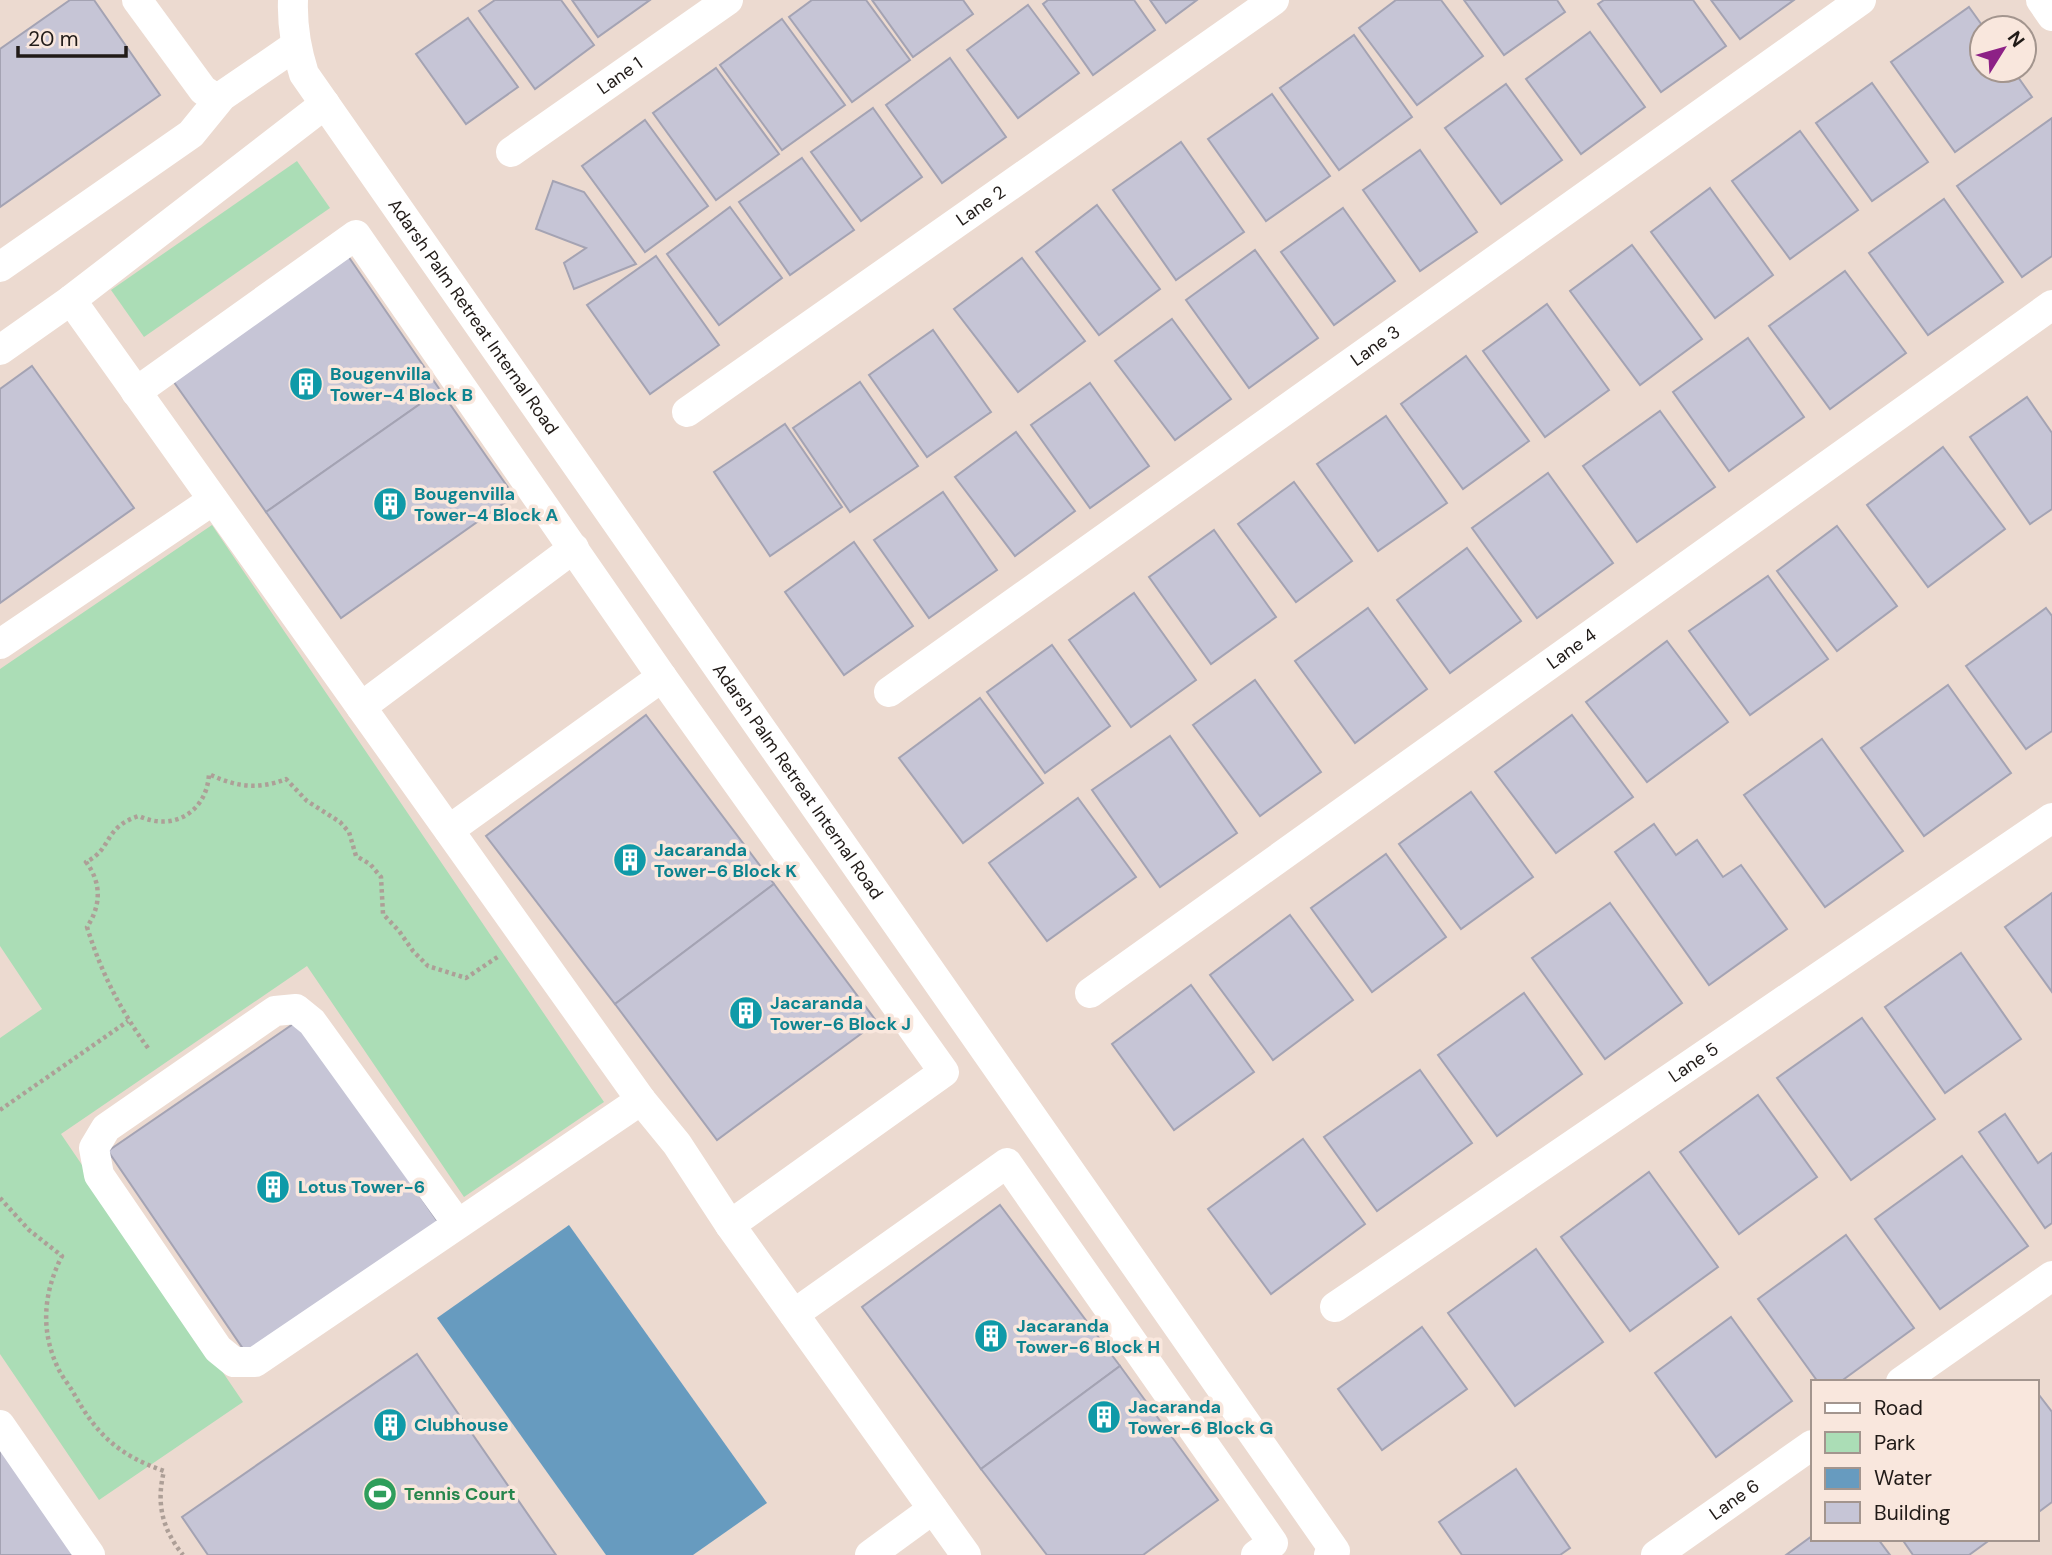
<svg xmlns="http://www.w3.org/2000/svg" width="2052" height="1555" font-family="'DM Sans',sans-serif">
<rect width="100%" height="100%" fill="#ecdad0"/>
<g fill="#abddb6">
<polygon points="297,161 330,208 144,337 111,290"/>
<polygon points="212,525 604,1102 464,1197 307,966 61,1134 243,1402 99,1500 0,1354 0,1038 42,1009 0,946 0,669"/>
</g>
<polygon fill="#679bbf" points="569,1225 767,1503 693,1555 606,1555 437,1318"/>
<g fill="#c6c5d6" stroke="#a4a3b3" stroke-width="2">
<polygon points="70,0 94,0 160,95 0,207 0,49"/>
<polygon points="495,0 561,0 594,45 535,89 479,11"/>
<polygon points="572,0 650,0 598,37"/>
<polygon points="812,0 866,0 910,60 852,102 789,17"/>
<polygon points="872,0 963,0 973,14 913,57"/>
<polygon points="1048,0 1134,0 1155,30 1093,75 1043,4"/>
<polygon points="1150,0 1197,0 1166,23"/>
<polygon points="1396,0 1441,0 1483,56 1417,105 1359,28"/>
<polygon points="1464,0 1557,0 1565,12 1504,55"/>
<polygon points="1604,0 1693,0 1726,46 1661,92 1598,4"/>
<polygon points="1711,0 1794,0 1740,39"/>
<polygon points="1028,5 1079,73 1018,118 967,50"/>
<polygon points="1969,7 1984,28 1982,70 2013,70 2032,97 1955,152 1891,62"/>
<polygon points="468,18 518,87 466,124 416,54"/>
<polygon points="782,19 845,105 782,150 720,65"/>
<polygon points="1590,32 1645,107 1581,154 1526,79"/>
<polygon points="1354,35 1412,117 1339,170 1280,88"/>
<polygon points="950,58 1006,137 942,183 886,105"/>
<polygon points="716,68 779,154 716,200 653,113"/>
<polygon points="1872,83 1928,162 1872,201 1816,123"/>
<polygon points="1506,84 1562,160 1501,204 1445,128"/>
<polygon points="1272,94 1330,176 1266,221 1208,139"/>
<polygon points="873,108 922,177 861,221 811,152"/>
<polygon points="2052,118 2052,256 2022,277 1957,186"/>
<polygon points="645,120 708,206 645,252 582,166"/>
<polygon points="1800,131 1858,210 1790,259 1732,181"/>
<polygon points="1181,142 1244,232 1176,280 1113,190"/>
<polygon points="1420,150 1477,232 1420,271 1363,190"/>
<polygon points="802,158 854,230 790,275 739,202"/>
<polygon points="553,181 584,192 636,264 574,289 564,263 586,248 536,229"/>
<polygon points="1710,188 1773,275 1715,318 1651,232"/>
<polygon points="1944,199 2003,282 1928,335 1869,253"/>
<polygon points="1097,205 1160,289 1099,335 1036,252"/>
<polygon points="730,207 782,278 719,325 667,254"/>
<polygon points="1343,208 1395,281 1334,325 1281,252"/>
<polygon points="1632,245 1702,339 1640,385 1570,291"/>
<polygon points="1255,250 1318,338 1249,388 1186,300"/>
<polygon points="348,256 440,390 266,512 171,378"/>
<polygon points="656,256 719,345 650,394 587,305"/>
<polygon points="1022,258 1085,341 1018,392 954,309"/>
<polygon points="1845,271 1906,353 1830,409 1769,326"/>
<polygon points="1547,304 1609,390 1545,437 1483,351"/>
<polygon points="1172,319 1231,399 1175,440 1115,361"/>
<polygon points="933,330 991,412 927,457 869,375"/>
<polygon points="1748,338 1804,417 1729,471 1673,392"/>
<polygon points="1466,356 1529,441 1463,489 1401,404"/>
<polygon points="32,366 134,508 0,603 0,389"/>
<polygon points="860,382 918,466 850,512 793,428"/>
<polygon points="1090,383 1149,466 1090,508 1031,425"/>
<polygon points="440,390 514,496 341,618 266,512"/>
<polygon points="2027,397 2052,433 2052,509 2030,524 1970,437"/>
<polygon points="1660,411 1715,487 1637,542 1583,466"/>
<polygon points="1386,416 1447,503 1378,551 1317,464"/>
<polygon points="785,424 842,507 770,556 714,472"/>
<polygon points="1016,432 1075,511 1015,556 955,477"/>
<polygon points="1943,447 2005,529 1928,587 1867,505"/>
<polygon points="1548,473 1613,563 1537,618 1472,528"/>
<polygon points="1294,482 1352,561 1296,602 1238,524"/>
<polygon points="943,492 997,570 929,618 874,540"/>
<polygon points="1837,526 1897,606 1837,651 1777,571"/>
<polygon points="1214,530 1276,617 1211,664 1149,577"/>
<polygon points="854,542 913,626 844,675 785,592"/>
<polygon points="1467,548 1521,621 1450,673 1397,600"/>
<polygon points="1768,576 1828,659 1750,715 1689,631"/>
<polygon points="1134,593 1196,680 1131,727 1069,640"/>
<polygon points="1368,608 1427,689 1355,743 1295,661"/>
<polygon points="2046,608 2052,616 2052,731 2026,749 1966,666"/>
<polygon points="1667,641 1728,722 1647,782 1586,702"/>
<polygon points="1052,645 1110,726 1045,773 987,692"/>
<polygon points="1255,680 1321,772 1260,816 1193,725"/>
<polygon points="1948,685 2011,773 1924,836 1861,748"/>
<polygon points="980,698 1043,783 963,843 899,758"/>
<polygon points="646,715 774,884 615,1004 486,836"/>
<polygon points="1572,715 1633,797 1556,853 1495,772"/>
<polygon points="1170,736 1237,833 1160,887 1092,790"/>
<polygon points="1822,739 1903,851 1825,907 1744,795"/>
<polygon points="1471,792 1533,877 1461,929 1399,844"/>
<polygon points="1078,798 1136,877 1047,941 989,863"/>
<polygon points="1654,824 1676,855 1697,840 1723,877 1741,865 1787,929 1709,985 1615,852"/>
<polygon points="1386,854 1446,937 1372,992 1311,908"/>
<polygon points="774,884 877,1022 717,1140 615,1004"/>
<polygon points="2052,893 2052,992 2005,927"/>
<polygon points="1610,903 1682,1003 1605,1059 1532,958"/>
<polygon points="1290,915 1353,1000 1273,1060 1210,975"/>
<polygon points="1961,953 2021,1039 1945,1093 1885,1007"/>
<polygon points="1191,985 1254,1072 1174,1130 1112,1044"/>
<polygon points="1524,993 1582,1074 1497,1136 1438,1055"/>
<polygon points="1862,1018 1935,1119 1851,1180 1777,1078"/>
<polygon points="299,1020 438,1222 246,1353 108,1151"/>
<polygon points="1420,1070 1472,1143 1377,1211 1324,1137"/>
<polygon points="1758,1095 1817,1177 1739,1234 1680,1152"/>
<polygon points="2005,1114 2038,1163 2052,1153 2052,1223 2045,1228 1979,1132"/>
<polygon points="1303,1139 1365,1224 1271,1294 1208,1209"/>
<polygon points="1962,1156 2028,1246 1940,1309 1875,1219"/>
<polygon points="1649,1172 1718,1267 1630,1331 1561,1237"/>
<polygon points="1000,1205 1120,1366 981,1469 862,1307"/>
<polygon points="1846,1235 1914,1328 1840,1382 1818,1382 1758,1299"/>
<polygon points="1536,1249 1603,1342 1515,1406 1448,1313"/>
<polygon points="1731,1317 1792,1401 1716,1457 1655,1373"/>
<polygon points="1422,1327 1467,1389 1382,1450 1338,1389"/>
<polygon points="417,1354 556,1555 208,1555 182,1517"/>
<polygon points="1120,1366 1218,1500 1143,1555 1047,1555 981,1469"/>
<polygon points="2036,1391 2052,1412 2052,1502 2036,1514"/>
<polygon points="0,1436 90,1555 0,1555"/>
<polygon points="1516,1469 1570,1548 1560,1555 1462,1555 1439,1522"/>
<polygon points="1812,1536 1812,1539 1878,1539 1890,1555 1786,1555"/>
<polygon points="1902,1539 1991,1539 1969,1555 1913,1555"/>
</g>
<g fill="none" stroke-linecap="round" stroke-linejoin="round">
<g stroke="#ad9f97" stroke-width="4.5" stroke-dasharray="3.5 3.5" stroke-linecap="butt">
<path d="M148,1048C120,1010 101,972 87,927C101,906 102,883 86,862C113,849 103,827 139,816C173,832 207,812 209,774C236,787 258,790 286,779L307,801L340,822L349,832L356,856L370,864L381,877L383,914L399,931L413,951L428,966L466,978L499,956"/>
<polyline points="0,1110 128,1021"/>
<path d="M0,1198L29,1230L62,1256C43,1293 40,1332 59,1370C63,1378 69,1385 73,1392C96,1434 118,1455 164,1471C156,1503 162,1529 183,1555"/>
</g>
<g stroke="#fff" stroke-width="30">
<polyline points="137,0 203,90 212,96 222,96"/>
<path id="s1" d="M293,0C292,27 296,49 304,74L1335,1551L1329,1555"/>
<polyline points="2041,0 2052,16"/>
<path id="s2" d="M511,152L728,0"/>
<polyline points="0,267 191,134 222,96 295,46"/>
<polyline points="71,300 641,1100 677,1144 730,1225 966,1555"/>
<polyline points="0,350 71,300 325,104"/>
<polyline points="136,392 356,235 662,677 944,1072 730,1225"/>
<path id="s3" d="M687,412L1274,0"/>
<polyline points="0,644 213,500"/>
<path id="s4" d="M889,692L1861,0"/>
<polyline points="361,707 574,548"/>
<polyline points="449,830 662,677"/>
<path id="s5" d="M1090,993L2052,305"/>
<polyline points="457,1223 312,1022 296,1009 275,1011 106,1128 94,1148 99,1175 218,1349 234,1362 255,1362 641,1100"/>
<path id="s6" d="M1335,1307L2052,818"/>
<polyline points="794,1314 1007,1163 1273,1543 1256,1555"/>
<polyline points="1901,1382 2052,1276"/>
<polyline points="0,1425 90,1555"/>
<polyline points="870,1555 933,1509"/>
<path id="s7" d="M1656,1555L1812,1445"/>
</g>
</g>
<defs>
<g id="building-disc" transform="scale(1.75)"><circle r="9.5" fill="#0f9aa8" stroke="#f9e7dd"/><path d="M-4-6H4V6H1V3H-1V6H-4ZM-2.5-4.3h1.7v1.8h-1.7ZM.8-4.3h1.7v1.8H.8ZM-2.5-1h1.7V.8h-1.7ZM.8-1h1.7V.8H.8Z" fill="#fff"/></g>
<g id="stadium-disc" transform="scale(1.75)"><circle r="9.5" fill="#2e9e5b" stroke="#f9e7dd"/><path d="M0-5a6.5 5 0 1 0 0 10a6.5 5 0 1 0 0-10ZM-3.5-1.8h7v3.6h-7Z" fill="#fff"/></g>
</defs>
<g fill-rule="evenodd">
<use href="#building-disc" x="306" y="384"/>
<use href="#building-disc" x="390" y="504"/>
<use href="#building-disc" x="630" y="860"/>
<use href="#building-disc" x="746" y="1013"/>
<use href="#building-disc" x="273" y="1187"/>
<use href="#building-disc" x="991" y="1336"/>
<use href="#building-disc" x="1104" y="1417"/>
<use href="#building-disc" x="390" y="1425"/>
<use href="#stadium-disc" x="380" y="1494"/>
</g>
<g text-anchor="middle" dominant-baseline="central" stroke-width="7" stroke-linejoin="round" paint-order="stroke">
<g font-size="18" fill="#211b18" stroke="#f9e7dd">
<text stroke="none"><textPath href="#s2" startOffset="133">Lane 1</textPath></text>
<text stroke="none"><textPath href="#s3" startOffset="359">Lane 2</textPath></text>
<text stroke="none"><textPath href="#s1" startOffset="371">Adarsh Palm Retreat Internal Road</textPath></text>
<text stroke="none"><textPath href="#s4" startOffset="597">Lane 3</textPath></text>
<text stroke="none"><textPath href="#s5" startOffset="592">Lane 4</textPath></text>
<text stroke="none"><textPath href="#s1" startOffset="938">Adarsh Palm Retreat Internal Road</textPath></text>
<text stroke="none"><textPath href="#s6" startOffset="434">Lane 5</textPath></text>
<text stroke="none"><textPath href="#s7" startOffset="96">Lane 6</textPath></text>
</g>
<g font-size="18" font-weight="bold" fill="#0d838f" stroke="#f9e7dd" text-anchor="start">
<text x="330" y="374">Bougenvilla<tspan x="330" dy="21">Tower-4 Block B</tspan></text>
<text x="414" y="494">Bougenvilla<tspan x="414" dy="21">Tower-4 Block A</tspan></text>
<text x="654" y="850">Jacaranda<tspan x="654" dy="21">Tower-6 Block K</tspan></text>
<text x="770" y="1003">Jacaranda<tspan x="770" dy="21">Tower-6 Block J</tspan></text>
<text x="298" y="1187">Lotus Tower-6</text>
<text x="1016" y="1326">Jacaranda<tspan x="1016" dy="21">Tower-6 Block H</tspan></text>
<text x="1128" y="1407">Jacaranda<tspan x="1128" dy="21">Tower-6 Block G</tspan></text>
<text x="414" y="1425">Clubhouse</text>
</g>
<g font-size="18" font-weight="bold" fill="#27864d" stroke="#f9e7dd" text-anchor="start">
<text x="404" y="1494">Tennis Court</text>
</g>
</g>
<rect x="1811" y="1380" width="228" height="161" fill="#f9e7dd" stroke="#a3958e" stroke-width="2"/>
<rect x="1825" y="1403" width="35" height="10" fill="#ffffff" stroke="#a3958e" stroke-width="2"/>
<text x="1874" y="1415" font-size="21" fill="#211b18">Road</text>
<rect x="1825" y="1432" width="35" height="21" fill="#abddb6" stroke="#a3958e" stroke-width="2"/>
<text x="1874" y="1450" font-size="21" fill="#211b18">Park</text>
<rect x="1825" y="1468" width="35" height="21" fill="#679bbf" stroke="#a3958e" stroke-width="2"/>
<text x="1874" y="1485" font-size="21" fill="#211b18">Water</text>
<rect x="1825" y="1502" width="35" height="21" fill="#c6c5d6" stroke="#a3958e" stroke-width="2"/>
<text x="1874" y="1520" font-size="21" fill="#211b18">Building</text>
<g transform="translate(2003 49) rotate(53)"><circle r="33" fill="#f9e7dd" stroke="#a3958e" stroke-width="2"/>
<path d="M0-5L12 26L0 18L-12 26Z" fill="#8d2186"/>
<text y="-10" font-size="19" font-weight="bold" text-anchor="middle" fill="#211b18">N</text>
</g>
<path d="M18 46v10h108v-10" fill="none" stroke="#211b18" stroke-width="3.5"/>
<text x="28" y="46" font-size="21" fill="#211b18" stroke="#f9e7dd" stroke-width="5" paint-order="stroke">20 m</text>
</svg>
